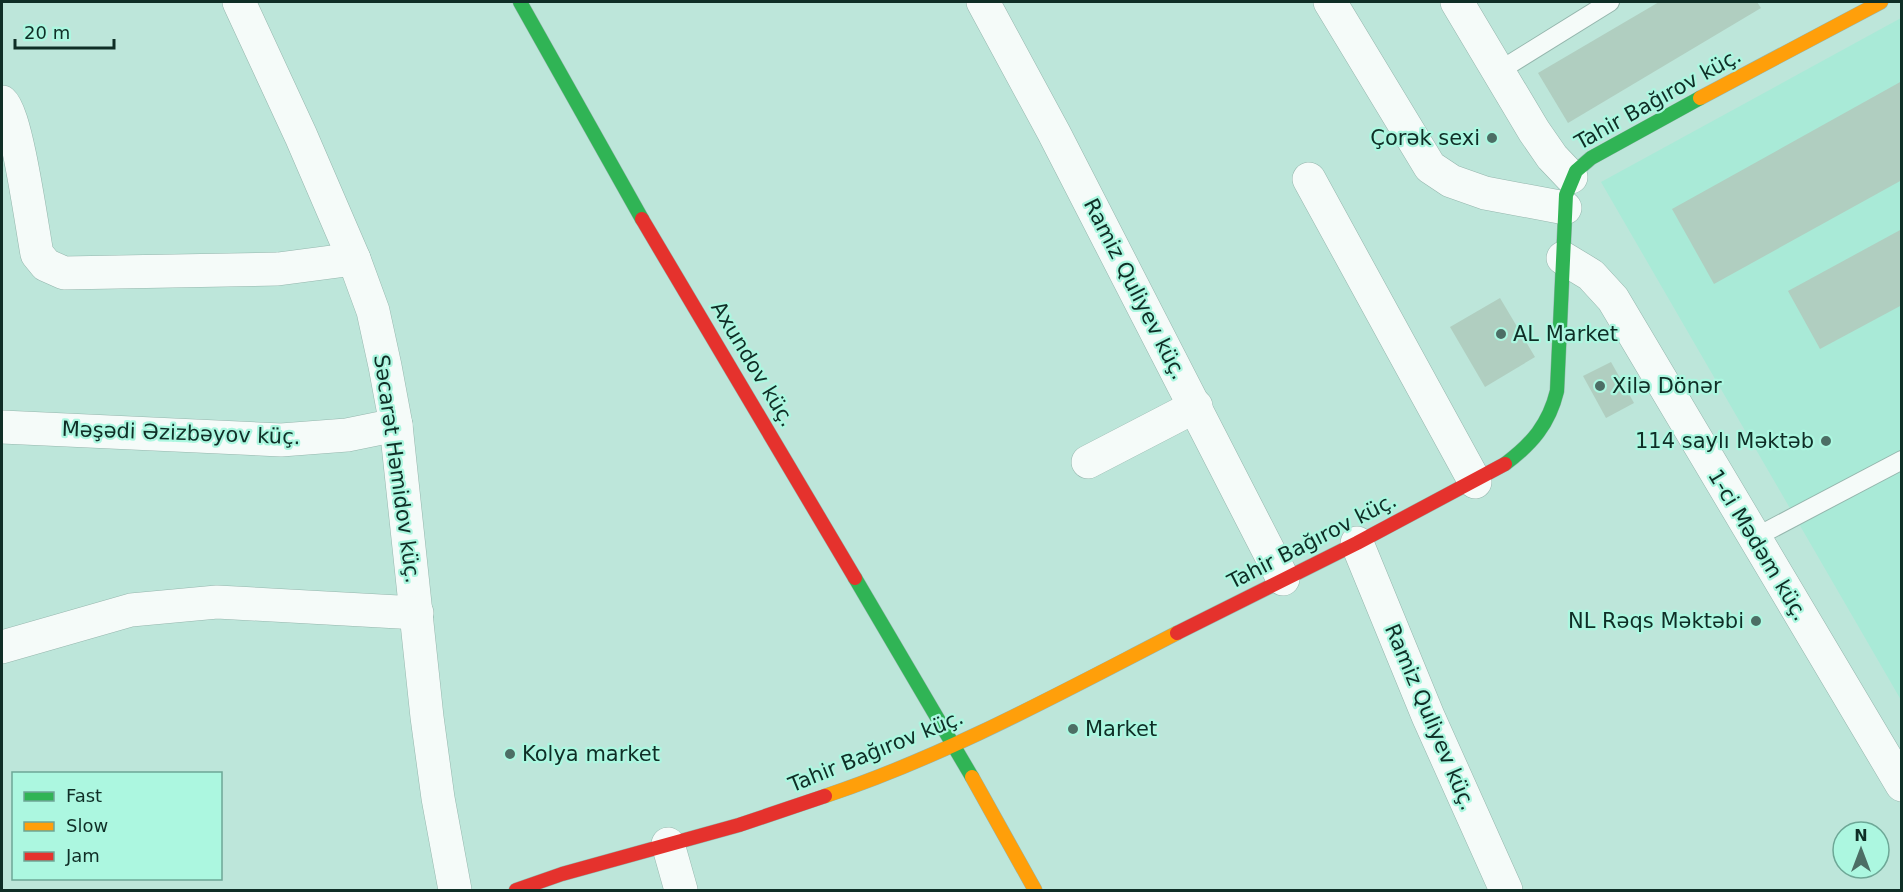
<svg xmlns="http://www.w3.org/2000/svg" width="1903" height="892" font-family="'DejaVu Sans',sans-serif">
<rect width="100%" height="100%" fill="#bde6da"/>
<polygon fill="#a9ead7" points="1901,18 1901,700 1601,182"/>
<g fill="#b0cec0">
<polygon points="1659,2 1757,2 1761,8 1568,123 1538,73"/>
<polygon points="1902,81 1902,180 1714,284 1672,209"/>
<polygon points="1902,229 1902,305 1820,349 1788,291"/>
<polygon points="1500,298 1535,357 1485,387 1450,327"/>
<polygon points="1611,362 1634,403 1606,418 1583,376"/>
</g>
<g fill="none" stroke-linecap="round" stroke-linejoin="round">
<g stroke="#95b6ad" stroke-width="20">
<g id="lane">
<polyline points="1499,71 1610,2"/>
<polyline points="1754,538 1902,460"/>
</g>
</g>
<g stroke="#95b6ad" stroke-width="34">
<g id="street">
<polyline points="239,2 301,136 354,259 373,311 385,366 396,425 427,717 438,798 455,890"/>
<polyline points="983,2 1054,133 1283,579"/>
<polyline points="1330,2 1430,167 1451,181 1485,193 1565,208"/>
<polyline points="1457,2 1534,131 1552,157 1571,177"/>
<path d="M2,102C17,115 32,228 37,254L46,265L64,273L278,269L354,259"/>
<polyline points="1309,179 1475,482"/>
<polyline points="1563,258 1591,275 1613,299 1902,785"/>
<polyline points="2,427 281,440 347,435 396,425"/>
<polyline points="1088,462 1196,406"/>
<polyline points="1357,543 1428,716 1506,890"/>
<polyline points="2,647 131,610 217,602 417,613"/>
<polyline points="668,844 681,890"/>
</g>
</g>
<g stroke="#95b6ad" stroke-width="15">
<g id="fast">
<polyline points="520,2 642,219"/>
<path d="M1505,464C1532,444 1549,424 1557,391L1566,195L1576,171L1591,158L1700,98"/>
<polyline points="855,578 972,777"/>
</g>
</g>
<g stroke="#95b6ad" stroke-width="15">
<g id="slow">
<polyline points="1700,98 1881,2"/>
<polyline points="972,777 1035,890"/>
<path d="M825,796C948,755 1062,692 1177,633"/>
</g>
</g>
<g stroke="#95b6ad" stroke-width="15">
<g id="jam">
<polyline points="642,219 855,578"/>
<polyline points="1177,633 1357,543 1505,464"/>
<polyline points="516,890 562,874 739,825 825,796"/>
</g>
</g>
<use href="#lane" stroke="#f5fbf9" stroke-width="18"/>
<use href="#street" stroke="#f5fbf9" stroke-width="33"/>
<use href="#fast" stroke="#30b455" stroke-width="14"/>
<use href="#slow" stroke="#ff9f0a" stroke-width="14"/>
<use href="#jam" stroke="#e5322d" stroke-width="14"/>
</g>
<g fill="#4c6e65" stroke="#acf7e0" stroke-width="2">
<circle cx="1492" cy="138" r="6"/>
<circle cx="1501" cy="334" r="6"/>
<circle cx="1600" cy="386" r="6"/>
<circle cx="1826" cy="441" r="6"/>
<circle cx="1756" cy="621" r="6"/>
<circle cx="1073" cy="729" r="6"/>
<circle cx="510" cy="754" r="6"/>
</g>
<g text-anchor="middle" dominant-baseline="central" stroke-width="4.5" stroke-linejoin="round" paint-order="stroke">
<g font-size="21" fill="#0f2e26" stroke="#acf7e0">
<text transform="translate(1658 99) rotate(-29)">Tahir Bağırov küç.</text>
<text transform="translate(1135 289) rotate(63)">Ramiz Quliyev küç.</text>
<text transform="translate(753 364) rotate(59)">Axundov küç.</text>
<text transform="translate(181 433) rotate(2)">Məşədi Əzizbəyov küç.</text>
<text transform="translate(397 469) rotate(82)">Səcarət Həmidov küç.</text>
<text transform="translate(1312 541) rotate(-27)">Tahir Bağırov küç.</text>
<text transform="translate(1758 545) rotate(59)">1-ci Mədəm küç.</text>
<text transform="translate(1430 717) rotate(67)">Ramiz Quliyev küç.</text>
<text transform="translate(876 751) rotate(-22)">Tahir Bağırov küç.</text>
</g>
<g font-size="21" fill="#0f2e26" stroke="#acf7e0" text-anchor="start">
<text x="1480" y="138" text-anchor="end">Çorək sexi</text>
<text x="1513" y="334">AL Market</text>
<text x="1612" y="386">Xilə Dönər</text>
<text x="1814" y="441" text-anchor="end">114 saylı Məktəb</text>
<text x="1744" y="621" text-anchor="end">NL Rəqs Məktəbi</text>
<text x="1085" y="729">Market</text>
<text x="522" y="754">Kolya market</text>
</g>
</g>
<rect width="1903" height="892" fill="none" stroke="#0f2e26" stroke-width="6"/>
<rect x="12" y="772" width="210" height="108" fill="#acf7e0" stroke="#6da796" stroke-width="1.5"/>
<rect x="24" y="792" width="30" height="9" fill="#30b455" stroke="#6da796" stroke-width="1.5"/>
<text x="66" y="802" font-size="18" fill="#0f2e26">Fast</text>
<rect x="24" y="822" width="30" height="9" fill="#ff9f0a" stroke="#6da796" stroke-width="1.5"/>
<text x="66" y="832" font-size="18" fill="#0f2e26">Slow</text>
<rect x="24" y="852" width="30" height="9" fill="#e5322d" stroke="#6da796" stroke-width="1.5"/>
<text x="66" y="862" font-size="18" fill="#0f2e26">Jam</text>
<g transform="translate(1861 850)"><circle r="28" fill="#acf7e0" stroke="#6da796" stroke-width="1.5"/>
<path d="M0-4.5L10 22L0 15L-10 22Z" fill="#4c6e65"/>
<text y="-9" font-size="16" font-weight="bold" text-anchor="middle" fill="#0f2e26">N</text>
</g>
<path d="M15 39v9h99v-9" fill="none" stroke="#0f2e26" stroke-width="3"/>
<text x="24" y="39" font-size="18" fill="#0f2e26" stroke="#acf7e0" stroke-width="4.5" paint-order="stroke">20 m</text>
</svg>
